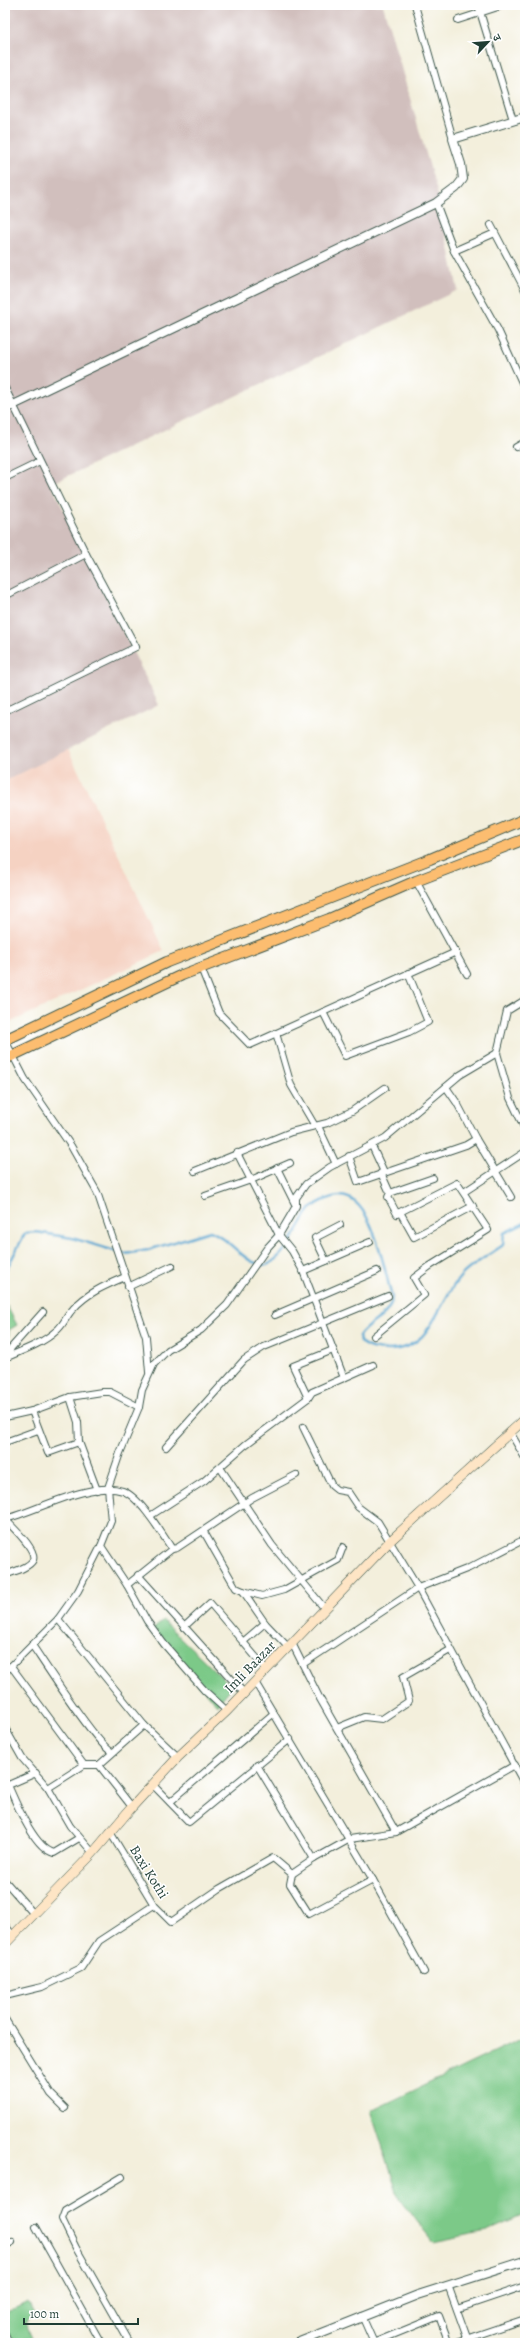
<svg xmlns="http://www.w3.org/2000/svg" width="530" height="2348" font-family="Alegreya,'Noto Serif Devanagari',serif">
<rect width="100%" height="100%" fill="#fff"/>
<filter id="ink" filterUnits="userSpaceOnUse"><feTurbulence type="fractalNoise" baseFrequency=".025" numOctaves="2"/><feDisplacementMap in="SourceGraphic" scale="8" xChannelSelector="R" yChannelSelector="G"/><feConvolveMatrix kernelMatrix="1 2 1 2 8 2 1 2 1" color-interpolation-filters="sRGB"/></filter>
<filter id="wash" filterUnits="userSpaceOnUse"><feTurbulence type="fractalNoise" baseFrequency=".012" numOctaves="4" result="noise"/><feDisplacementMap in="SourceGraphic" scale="16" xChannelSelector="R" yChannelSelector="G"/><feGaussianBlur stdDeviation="0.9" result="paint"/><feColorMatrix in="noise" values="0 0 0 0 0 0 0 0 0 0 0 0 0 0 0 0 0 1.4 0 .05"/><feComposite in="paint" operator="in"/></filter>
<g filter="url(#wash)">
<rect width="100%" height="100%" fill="#f3efdc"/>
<polygon fill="#f5d2c2" points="45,701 164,951 5,1025 5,720"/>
<polygon fill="#d1bfbd" points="5,5 383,5 438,195 458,290 51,484 159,705 5,781"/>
<g fill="#7cc988" stroke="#4e835e">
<polygon points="7,1306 17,1325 9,1330 8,1346 5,1347"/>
<polygon points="163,1621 232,1687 217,1705 152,1630"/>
<polygon points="525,2037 525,2214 487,2231 433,2242 399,2198 371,2111"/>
<polygon points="28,2302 34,2314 25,2322 34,2343 12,2343 5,2327 5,2313"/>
</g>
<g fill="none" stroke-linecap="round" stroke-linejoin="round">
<path stroke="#56a5d0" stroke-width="2.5" d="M5,1272L23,1237L26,1233L36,1232L72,1238L125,1254L148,1250L210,1231C231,1238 244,1266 267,1265C286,1255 296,1232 306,1215C312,1205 322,1200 333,1197C372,1186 384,1271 392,1297C391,1318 369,1320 359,1336L360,1342C369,1349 378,1350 389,1350C433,1349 436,1304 461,1276C470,1266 492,1253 503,1245L504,1233L525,1223"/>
</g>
</g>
<g filter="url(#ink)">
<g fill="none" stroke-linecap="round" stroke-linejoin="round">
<g stroke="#3f584d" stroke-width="8">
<g id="minor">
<polyline points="415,5 453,139"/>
<polyline points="478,5 513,120"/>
<polyline points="458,20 504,5"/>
<polyline points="436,203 454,251 498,330 525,389"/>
<polyline points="491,225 525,290"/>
<polyline points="454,251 495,233"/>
<polyline points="5,388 86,554 136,647 5,711"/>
<polyline points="516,447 525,442"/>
<polyline points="5,478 40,461"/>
<polyline points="5,596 86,554"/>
<polyline points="416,881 467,974"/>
<polyline points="201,968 219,1013 250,1045 456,952"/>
<polyline points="323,1012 345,1056 409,1032 428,1022 408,973"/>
<polyline points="276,1033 291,1085 315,1126"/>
<polyline points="5,1040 25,1079 71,1146 97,1192 146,1337 149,1372"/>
<polyline points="497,1053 510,1098 525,1129"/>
<polyline points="318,1126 336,1164"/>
<polyline points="476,1139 511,1197"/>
<polyline points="372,1146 384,1172"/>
<polyline points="237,1153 279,1235 292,1251 303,1271 344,1378"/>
<polyline points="349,1156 358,1182 466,1145 476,1139 457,1103 446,1087"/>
<polyline points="277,1168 295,1204"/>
<polyline points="195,1171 291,1132 327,1123 352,1111 385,1088"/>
<polyline points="381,1173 390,1193 388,1197 397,1214 400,1212 414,1237 473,1206"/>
<polyline points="464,1192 525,1152"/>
<polyline points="390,1193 433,1178"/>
<polyline points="205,1196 251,1180 290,1163"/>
<polyline points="326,1261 315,1238 340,1225"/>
<polyline points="303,1271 370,1242"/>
<polyline points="128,1287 172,1266"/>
<polyline points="275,1315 377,1271"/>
<polyline points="374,1336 424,1295 414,1278 430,1266 488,1230 457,1183 400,1212"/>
<polyline points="333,1350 293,1366 308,1398 312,1392 373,1365"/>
<path d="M7,1357C24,1350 43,1343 56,1331C64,1325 66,1316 73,1309C87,1293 106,1285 125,1277"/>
<polyline points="5,1362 11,1348 43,1312"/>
<polyline points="70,1397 78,1422 79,1442 97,1490"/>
<polyline points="32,1411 48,1453 79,1442"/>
<polyline points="5,1417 32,1411 70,1397 102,1392 110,1392 139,1407"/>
<polyline points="303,1427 332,1486 337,1490 348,1492 358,1507 378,1522 418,1588 525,1785"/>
<polyline points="510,1432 525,1458"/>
<polyline points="5,1442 38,1430"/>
<polyline points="166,1447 244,1360 264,1347 388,1296"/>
<polyline points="221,1469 272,1545 325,1609"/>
<polyline points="150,1516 204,1481 245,1445 308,1398"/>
<path d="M5,1519C37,1511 91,1480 123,1491C140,1497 162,1534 172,1549"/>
<path d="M5,1519C12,1527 37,1549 33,1560C29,1568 12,1572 5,1575"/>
<polyline points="204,1532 236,1588 243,1591 265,1623 288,1647"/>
<polyline points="138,1575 244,1693"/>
<polyline points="127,1585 172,1549 177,1548 252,1498 296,1475"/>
<polyline points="243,1591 262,1596 284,1590 338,1560 343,1547"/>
<polyline points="58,1619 144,1725 178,1757"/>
<polyline points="184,1627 210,1603 266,1669"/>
<polyline points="244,1641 265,1623"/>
<polyline points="292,1643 319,1697 396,1832"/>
<path d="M32,1645C45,1664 97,1745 112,1752"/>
<polyline points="303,1664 418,1588 469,1568 525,1539"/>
<polyline points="11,1666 84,1765 99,1765 132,1807"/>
<polyline points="5,1672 58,1619 78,1591 101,1546"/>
<polyline points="255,1682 373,1880 424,1972"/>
<polyline points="227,1711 205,1691 164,1644 147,1621 127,1585 101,1546 111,1521 108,1488 120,1453 139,1407 142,1390 154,1364 168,1350 201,1330 227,1305 267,1248 279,1235 296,1206 296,1198 306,1184 330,1167 385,1138 460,1075 497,1053 507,1011 525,1000"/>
<polyline points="5,1728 22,1758 48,1788 70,1826 93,1853"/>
<polyline points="337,1728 364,1717 382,1719 409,1701 403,1677 450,1650"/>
<polyline points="99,1765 144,1725"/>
<polyline points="257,1765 314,1859"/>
<path d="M8,1785C16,1803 34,1848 54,1853L79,1838"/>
<polyline points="153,1785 189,1822 290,1739"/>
<polyline points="6,1786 36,1773"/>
<polyline points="48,1788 84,1765"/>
<polyline points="170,1802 274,1713"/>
<polyline points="110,1832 154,1905 171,1922 219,1889 273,1858 292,1874 290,1884 309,1914 373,1880"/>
<polyline points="292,1874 314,1859 350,1839 396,1832 515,1765"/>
<polyline points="5,1881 33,1913"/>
<polyline points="5,1925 13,1936"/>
<polyline points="5,1996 42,1987 81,1968 99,1941 154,1905"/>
<polyline points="5,2019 51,2094 65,2108"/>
<polyline points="122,2177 65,2211 62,2219 76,2248 130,2343"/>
<polyline points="36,2227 101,2343"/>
<polyline points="5,2246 12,2242"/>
<polyline points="448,2285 469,2343"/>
<polyline points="457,2309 525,2286"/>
<polyline points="362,2316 374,2343"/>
<polyline points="5,2334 9,2343"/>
<polyline points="373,2343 439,2316 449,2343"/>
<polyline points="454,2343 525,2319"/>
</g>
</g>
<g stroke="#3f584d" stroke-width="10">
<g id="tertiary">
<polyline points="5,409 436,203 456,188 463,179 461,164 453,139 525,117"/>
<polyline points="297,2343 418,2295 525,2261"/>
</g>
</g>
<g stroke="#3f584d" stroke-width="10">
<polyline id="secondary" points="5,1944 93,1853 132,1807 178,1757 227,1711 390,1541 525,1419"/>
</g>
<g stroke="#3f584d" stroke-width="12">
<g id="primary">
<polyline points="5,1040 167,962 430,859 525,819"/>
<polyline points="5,1059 182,975 329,919 416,881 525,839"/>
</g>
</g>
<use href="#minor" stroke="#fff" stroke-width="6"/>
<use href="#tertiary" stroke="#fff" stroke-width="8"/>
<use href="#secondary" stroke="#fee5c5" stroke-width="9"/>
<use href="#primary" stroke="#fcbd6f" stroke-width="10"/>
</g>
</g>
<g text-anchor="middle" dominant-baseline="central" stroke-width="3" stroke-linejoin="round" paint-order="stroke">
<g font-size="14" fill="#1f3d34" stroke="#fff">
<text transform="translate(250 1667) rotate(-46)">Imli Baazar</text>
<text transform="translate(149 1872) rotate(58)">Baxi Kothi</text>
</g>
</g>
<rect width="530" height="2348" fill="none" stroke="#fff" stroke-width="20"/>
<g transform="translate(488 42) rotate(64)" stroke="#ffffff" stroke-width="3" paint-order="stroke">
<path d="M0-3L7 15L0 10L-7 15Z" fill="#1f3d34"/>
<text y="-6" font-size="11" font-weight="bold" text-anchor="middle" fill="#1f3d34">उ</text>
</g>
<path d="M24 2318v6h114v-6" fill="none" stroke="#1f3d34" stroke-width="2"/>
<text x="30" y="2318" font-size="12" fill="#1f3d34" stroke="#ffffff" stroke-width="3" paint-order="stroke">100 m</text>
</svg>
